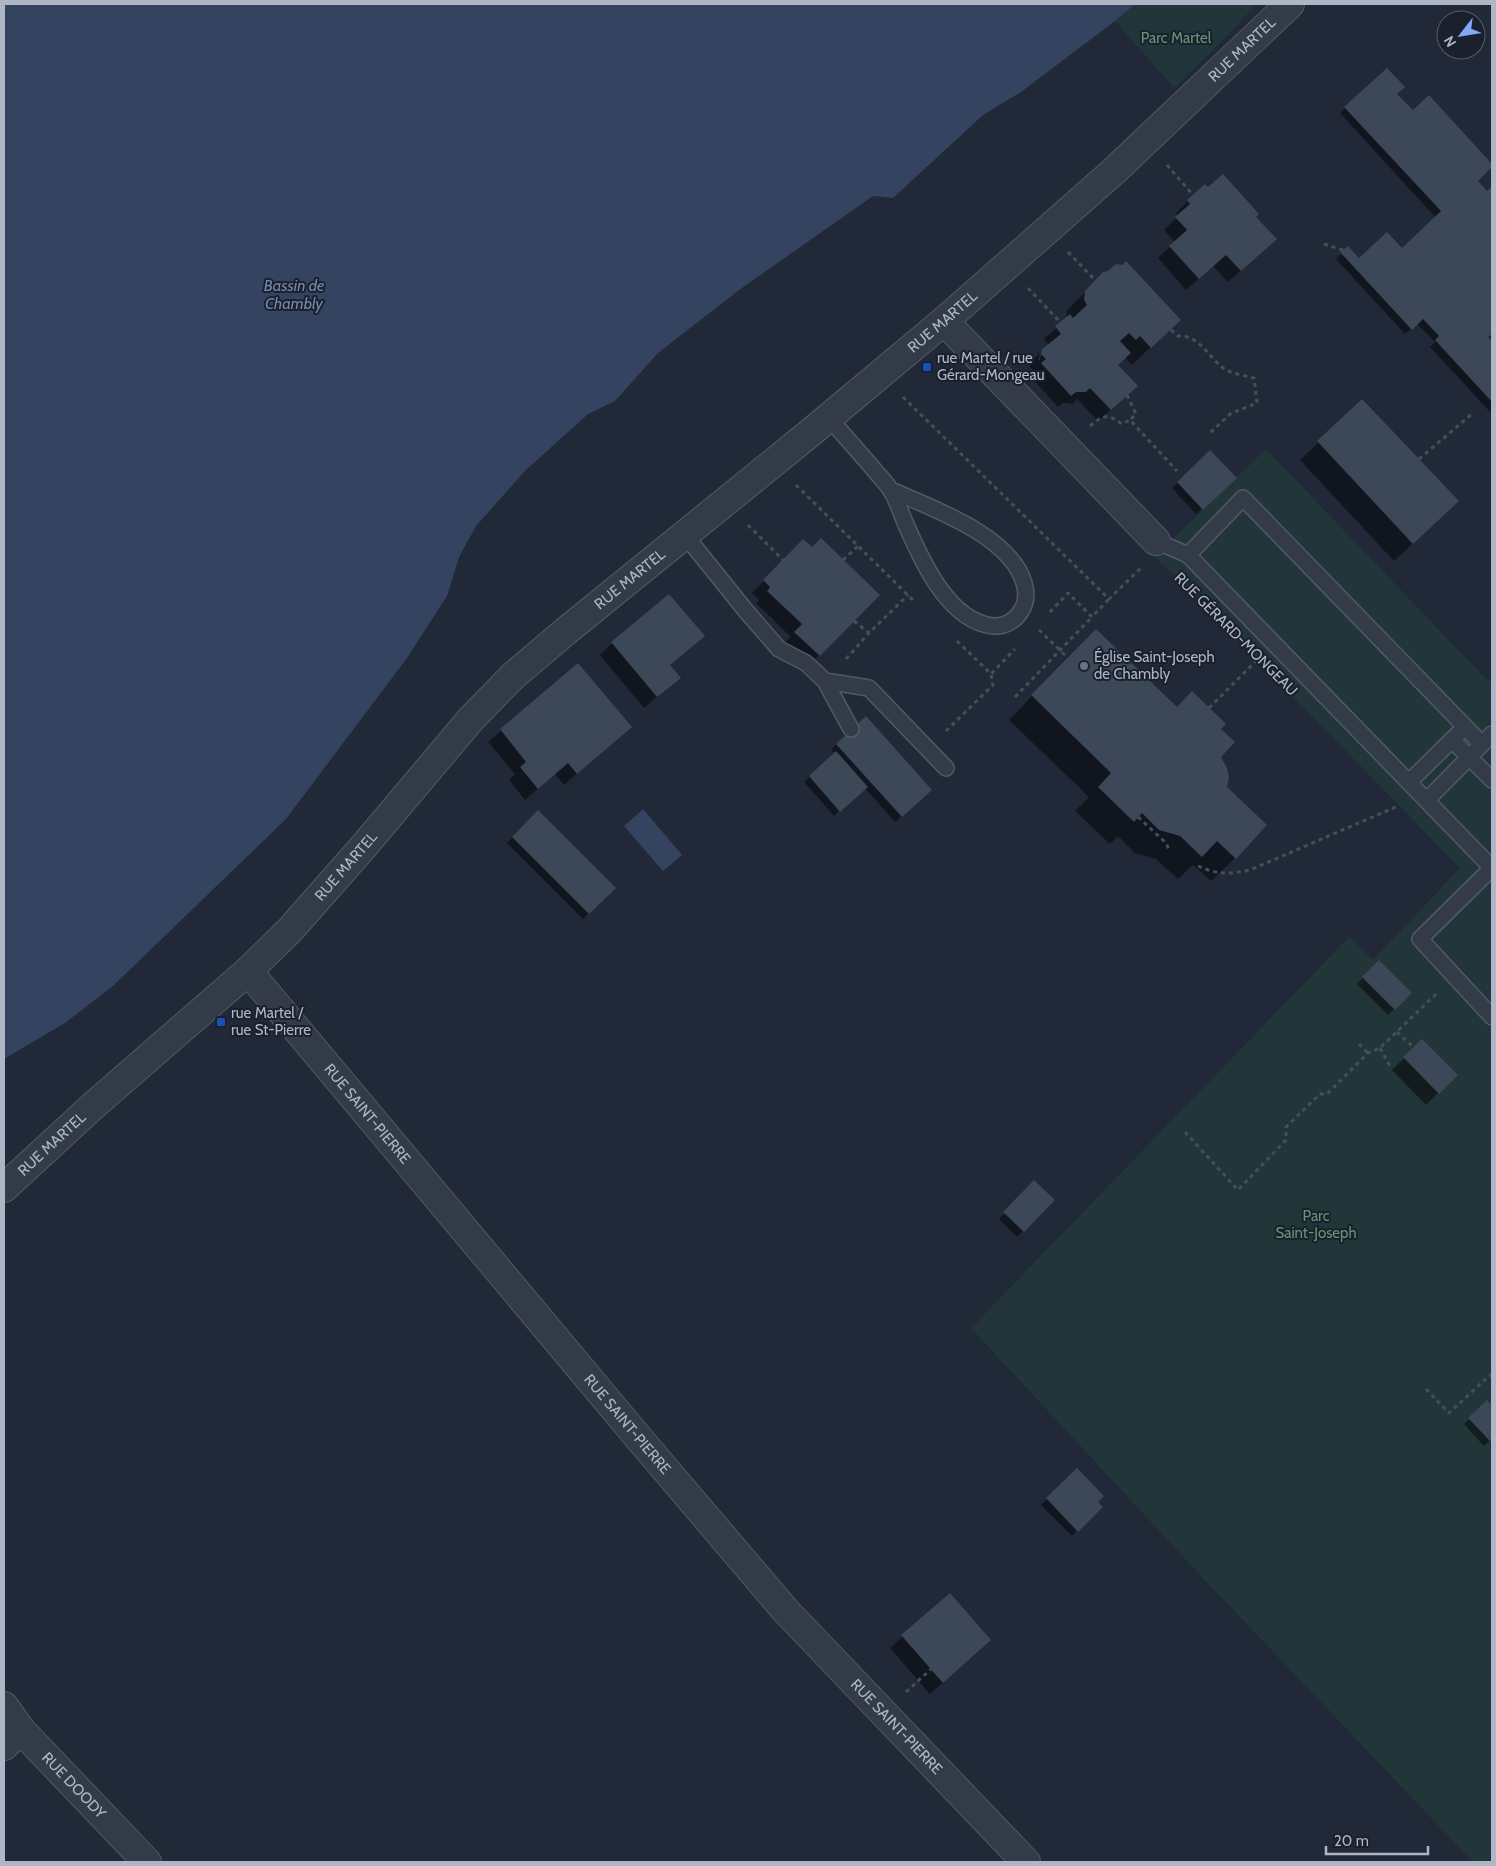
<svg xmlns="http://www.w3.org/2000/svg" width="1496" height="1866" font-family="Cabin,sans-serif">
<rect width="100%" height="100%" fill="#212938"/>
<g fill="#223539">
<polygon points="1135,4 1257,4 1219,44 1174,88 1115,21"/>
<polygon points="1266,449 1486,679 1492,681 1492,1862 1473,1862 1201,1576 971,1328 1349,937 1373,960 1460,868 1174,575 1154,557"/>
</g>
<g fill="#34435f">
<polygon points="4,4 1135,4 1115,21 1021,92 983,115 893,198 873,196 739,290 658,353 615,401 588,414 525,471 476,526 459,557 447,596 407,658 286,819 114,985 65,1023 4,1059"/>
<polygon points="643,809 682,855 663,871 624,826"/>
</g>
<g fill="#0007">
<polygon points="1396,94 1413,112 1429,97 1492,166 1476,181 1487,193 1492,188 1492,332 1487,337 1492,343 1492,414 1430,347 1435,342 1417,324 1405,334 1336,259 1348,247 1359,259 1402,249 1436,218 1340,113 1345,108"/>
<polygon points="1188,201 1255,217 1263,251 1228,282 1213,266 1186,290 1158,258 1175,242 1164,230 1178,216 1176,213"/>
<polygon points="1104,274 1179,320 1132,365 1125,357 1117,365 1124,398 1098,421 1077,399 1072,404 1063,403 1058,407 1030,376 1034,371 1029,366 1030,363 1040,353 1038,360 1040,360 1043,350 1049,345 1044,339 1066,319 1067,310"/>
<polygon points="1362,401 1439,519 1394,561 1300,460"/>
<polygon points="1210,452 1235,478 1196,514 1172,488"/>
<polygon points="803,540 812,549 878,595 807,667 783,644 791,637 756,603 759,600 752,593"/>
<polygon points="703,636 669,666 679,677 644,708 600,655 612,643"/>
<polygon points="1072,654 1219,729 1219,757 1226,788 1235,858 1211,881 1193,865 1178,879 1156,859 1135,853 1118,836 1110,844 1075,811 1089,797 1009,720"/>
<polygon points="578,665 630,727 564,785 555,774 525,800 509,780 515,774 488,742"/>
<polygon points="836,744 925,795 895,822 865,788 834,816 804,782 835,754 831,750"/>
<polygon points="538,812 614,888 583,919 507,843"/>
<polygon points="1379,962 1410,993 1388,1015 1357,984"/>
<polygon points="1422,1041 1456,1075 1426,1105 1392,1070"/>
<polygon points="1034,1181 1053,1200 1017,1237 999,1219"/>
<polygon points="1487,1402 1492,1408 1492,1438 1484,1446 1464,1424"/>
<polygon points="1077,1470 1101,1507 1072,1536 1041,1505"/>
<polygon points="949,1594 978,1652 930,1694 890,1648"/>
</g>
<g fill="#3c4758">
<polygon points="1387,68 1405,87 1397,94 1413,110 1429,95 1492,164 1492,167 1478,181 1487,191 1492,186 1492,334 1488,337 1492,342 1492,402 1435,340 1439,336 1423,319 1412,330 1340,252 1348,246 1359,258 1387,232 1402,248 1441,211 1344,107"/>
<polygon points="1223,174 1259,214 1256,217 1277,239 1241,271 1226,255 1199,279 1169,246 1187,230 1175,217 1190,204 1187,200 1205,184 1208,187"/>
<polygon points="1126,261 1181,320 1151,348 1140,336 1136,340 1129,333 1120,341 1131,353 1118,365 1138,386 1111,410 1090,388 1086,392 1076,392 1071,396 1041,363 1046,359 1041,354 1042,349 1061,334 1055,326 1070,314 1073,318 1087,305 1084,300 1085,291 1103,272 1108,271 1116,264 1122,265"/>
<polygon points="1362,399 1459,501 1413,544 1317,441"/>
<polygon points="1210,450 1237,478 1203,510 1177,482"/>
<polygon points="821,538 880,595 820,656 794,632 802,624 767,591 770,587 763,580 803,539 812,547"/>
<polygon points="669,594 705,636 670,665 681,678 657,697 611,642"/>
<polygon points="1096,629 1177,707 1192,691 1226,724 1221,729 1235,742 1221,757 1227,768 1229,777 1227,787 1267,825 1236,859 1217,841 1202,857 1180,836 1159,830 1142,813 1134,822 1098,787 1111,773 1031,695"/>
<polygon points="578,663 632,727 577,774 568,763 538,789 520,767 526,762 500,729"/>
<polygon points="866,716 932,790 902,817 836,744"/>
<polygon points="836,751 868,787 840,812 809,776"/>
<polygon points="538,810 616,888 589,914 512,837"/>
<polygon points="1379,960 1412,993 1395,1010 1362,977"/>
<polygon points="1422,1039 1458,1075 1439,1094 1403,1057"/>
<polygon points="1034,1180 1055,1200 1024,1232 1003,1212"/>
<polygon points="1487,1400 1492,1406 1492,1439 1490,1441 1468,1418"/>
<polygon points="1077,1468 1104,1496 1098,1502 1103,1507 1078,1532 1046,1498"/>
<polygon points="950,1593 991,1640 943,1683 901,1635"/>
</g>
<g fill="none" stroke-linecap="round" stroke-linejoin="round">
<g stroke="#515966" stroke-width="18">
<g id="service">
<path d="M829,418C843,434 857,450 871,466C877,474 885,481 890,489C896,498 900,510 904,520C920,557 947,621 993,626C1004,627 1015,621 1021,611C1027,602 1027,593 1024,583C1010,535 931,508 891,490"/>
<polyline points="685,535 746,611 779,649 806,663 825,681 869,688 946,768"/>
<polyline points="1156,541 1188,555 1492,868"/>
<polyline points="1188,555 1243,498 1482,744"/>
<polyline points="825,681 851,729"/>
<polyline points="1452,740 1492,780"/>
<polyline points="1409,782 1465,727"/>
<polyline points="1427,800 1492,734"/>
<polyline points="1492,868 1420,939 1492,1017"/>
</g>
</g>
<g stroke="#515966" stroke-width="30">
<g id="minor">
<polyline points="944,321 1156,541"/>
<path id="s1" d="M248,971L637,1436L785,1610L1026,1862"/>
<path id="s2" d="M4,1188L94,1105L248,971L290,930L364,846L471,719L513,676L566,631L810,433L944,321L1114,171L1290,4"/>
<path id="s3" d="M4,1706L21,1730L147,1862"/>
<polyline points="4,1746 21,1730"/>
</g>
</g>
<g stroke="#405256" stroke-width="3" stroke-dasharray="4 4" stroke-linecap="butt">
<polyline points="1167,165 1193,195"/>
<polyline points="1324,244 1343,250"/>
<polyline points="1068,252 1095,280"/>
<polyline points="1028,288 1060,322"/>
<path d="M1171,330L1178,336C1201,334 1210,362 1228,371C1236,374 1246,376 1254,378L1257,403L1230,414L1210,433"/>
<polyline points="1127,395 1136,414 1130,420 1177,471"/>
<polyline points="903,397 1109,599 1142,567"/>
<path d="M1090,426C1104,414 1107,414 1122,424L1130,420"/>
<polyline points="1419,459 1472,414"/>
<polyline points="796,485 916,603"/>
<polyline points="748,525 783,560"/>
<polyline points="843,560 858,546"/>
<polyline points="1050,612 1068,593 1092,617 1109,599"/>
<polyline points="854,621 869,633 908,595"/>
<polyline points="1039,630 1067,657"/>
<polyline points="957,641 991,674 1015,649"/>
<polyline points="846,659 869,633"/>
<polyline points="1015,697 1092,617"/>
<polyline points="1209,708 1256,661"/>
<polyline points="946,731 993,685 991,674"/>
<polyline points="1138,817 1166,843 1170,852"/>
<path d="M1198,866C1218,875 1229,874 1250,870L1398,806"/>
<polyline points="1397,1032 1413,1047"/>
<polyline points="1359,1044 1368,1053"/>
<polyline points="1380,1048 1391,1068"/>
<polyline points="1185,1132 1238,1190 1286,1140 1286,1127 1320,1094 1327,1094 1368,1053 1380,1048 1436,994"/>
<polyline points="1426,1389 1449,1413 1490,1375 1492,1377"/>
<polyline points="906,1692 931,1669"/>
</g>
<use href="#service" stroke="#343b48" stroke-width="15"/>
<use href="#minor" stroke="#343b48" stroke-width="28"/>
</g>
<g fill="#1a4fb4" stroke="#1a202d" stroke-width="2">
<rect x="922" y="362" width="10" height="10" rx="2.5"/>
<rect x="216" y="1017" width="10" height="10" rx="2.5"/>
</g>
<circle fill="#6b7280" stroke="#1a202d" stroke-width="2" cx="1084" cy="666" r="5"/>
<g text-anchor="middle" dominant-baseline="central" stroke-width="4" stroke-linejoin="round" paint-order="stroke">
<g font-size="15" fill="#669574" stroke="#1a202d">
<text x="1176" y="38">Parc Martel</text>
<text x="1316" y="1216">Parc<tspan x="1316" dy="17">Saint-Joseph</tspan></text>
</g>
<g font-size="15" fill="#aeb6c5" stroke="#1a202d">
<text stroke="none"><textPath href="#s2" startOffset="1685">RUE MARTEL</textPath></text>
<text stroke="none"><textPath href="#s2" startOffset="1280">RUE MARTEL</textPath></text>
<text stroke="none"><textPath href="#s2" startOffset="875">RUE MARTEL</textPath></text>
<text transform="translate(1236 634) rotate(45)">RUE GÉRARD-MONGEAU</text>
<text stroke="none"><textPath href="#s2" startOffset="470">RUE MARTEL</textPath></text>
<text stroke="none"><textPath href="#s1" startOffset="186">RUE SAINT-PIERRE</textPath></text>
<text stroke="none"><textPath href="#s2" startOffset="65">RUE MARTEL</textPath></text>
<text stroke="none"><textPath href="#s1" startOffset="591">RUE SAINT-PIERRE</textPath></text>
<text stroke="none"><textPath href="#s1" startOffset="996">RUE SAINT-PIERRE</textPath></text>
<text stroke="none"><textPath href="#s3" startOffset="106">RUE DOODY</textPath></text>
</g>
<g font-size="15" fill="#aeb6c5" stroke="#1a202d" text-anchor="start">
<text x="937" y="358">rue Martel / rue<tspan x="937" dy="17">Gérard-Mongeau</tspan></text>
<text x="1094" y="657">Église Saint-Joseph<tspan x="1094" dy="17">de Chambly</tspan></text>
<text x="231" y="1013">rue Martel /<tspan x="231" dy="17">rue St-Pierre</tspan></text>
</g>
<g font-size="16" font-style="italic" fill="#768aad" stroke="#1a202d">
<text x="294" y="285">Bassin de<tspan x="294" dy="18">Chambly</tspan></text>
</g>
</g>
<rect width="1496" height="1866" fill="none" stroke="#aeb6c5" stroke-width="10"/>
<g transform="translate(1461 35) rotate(239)"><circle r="24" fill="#1a202d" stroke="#555c6a"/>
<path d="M0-4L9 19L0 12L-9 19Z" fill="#81a7f7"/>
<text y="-8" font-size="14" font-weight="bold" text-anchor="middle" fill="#aeb6c5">N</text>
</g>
<path d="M1326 1846v8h102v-8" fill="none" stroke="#aeb6c5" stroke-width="2.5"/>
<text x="1334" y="1846" font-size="15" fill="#aeb6c5" stroke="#1a202d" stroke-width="4" paint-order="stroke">20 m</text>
</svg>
